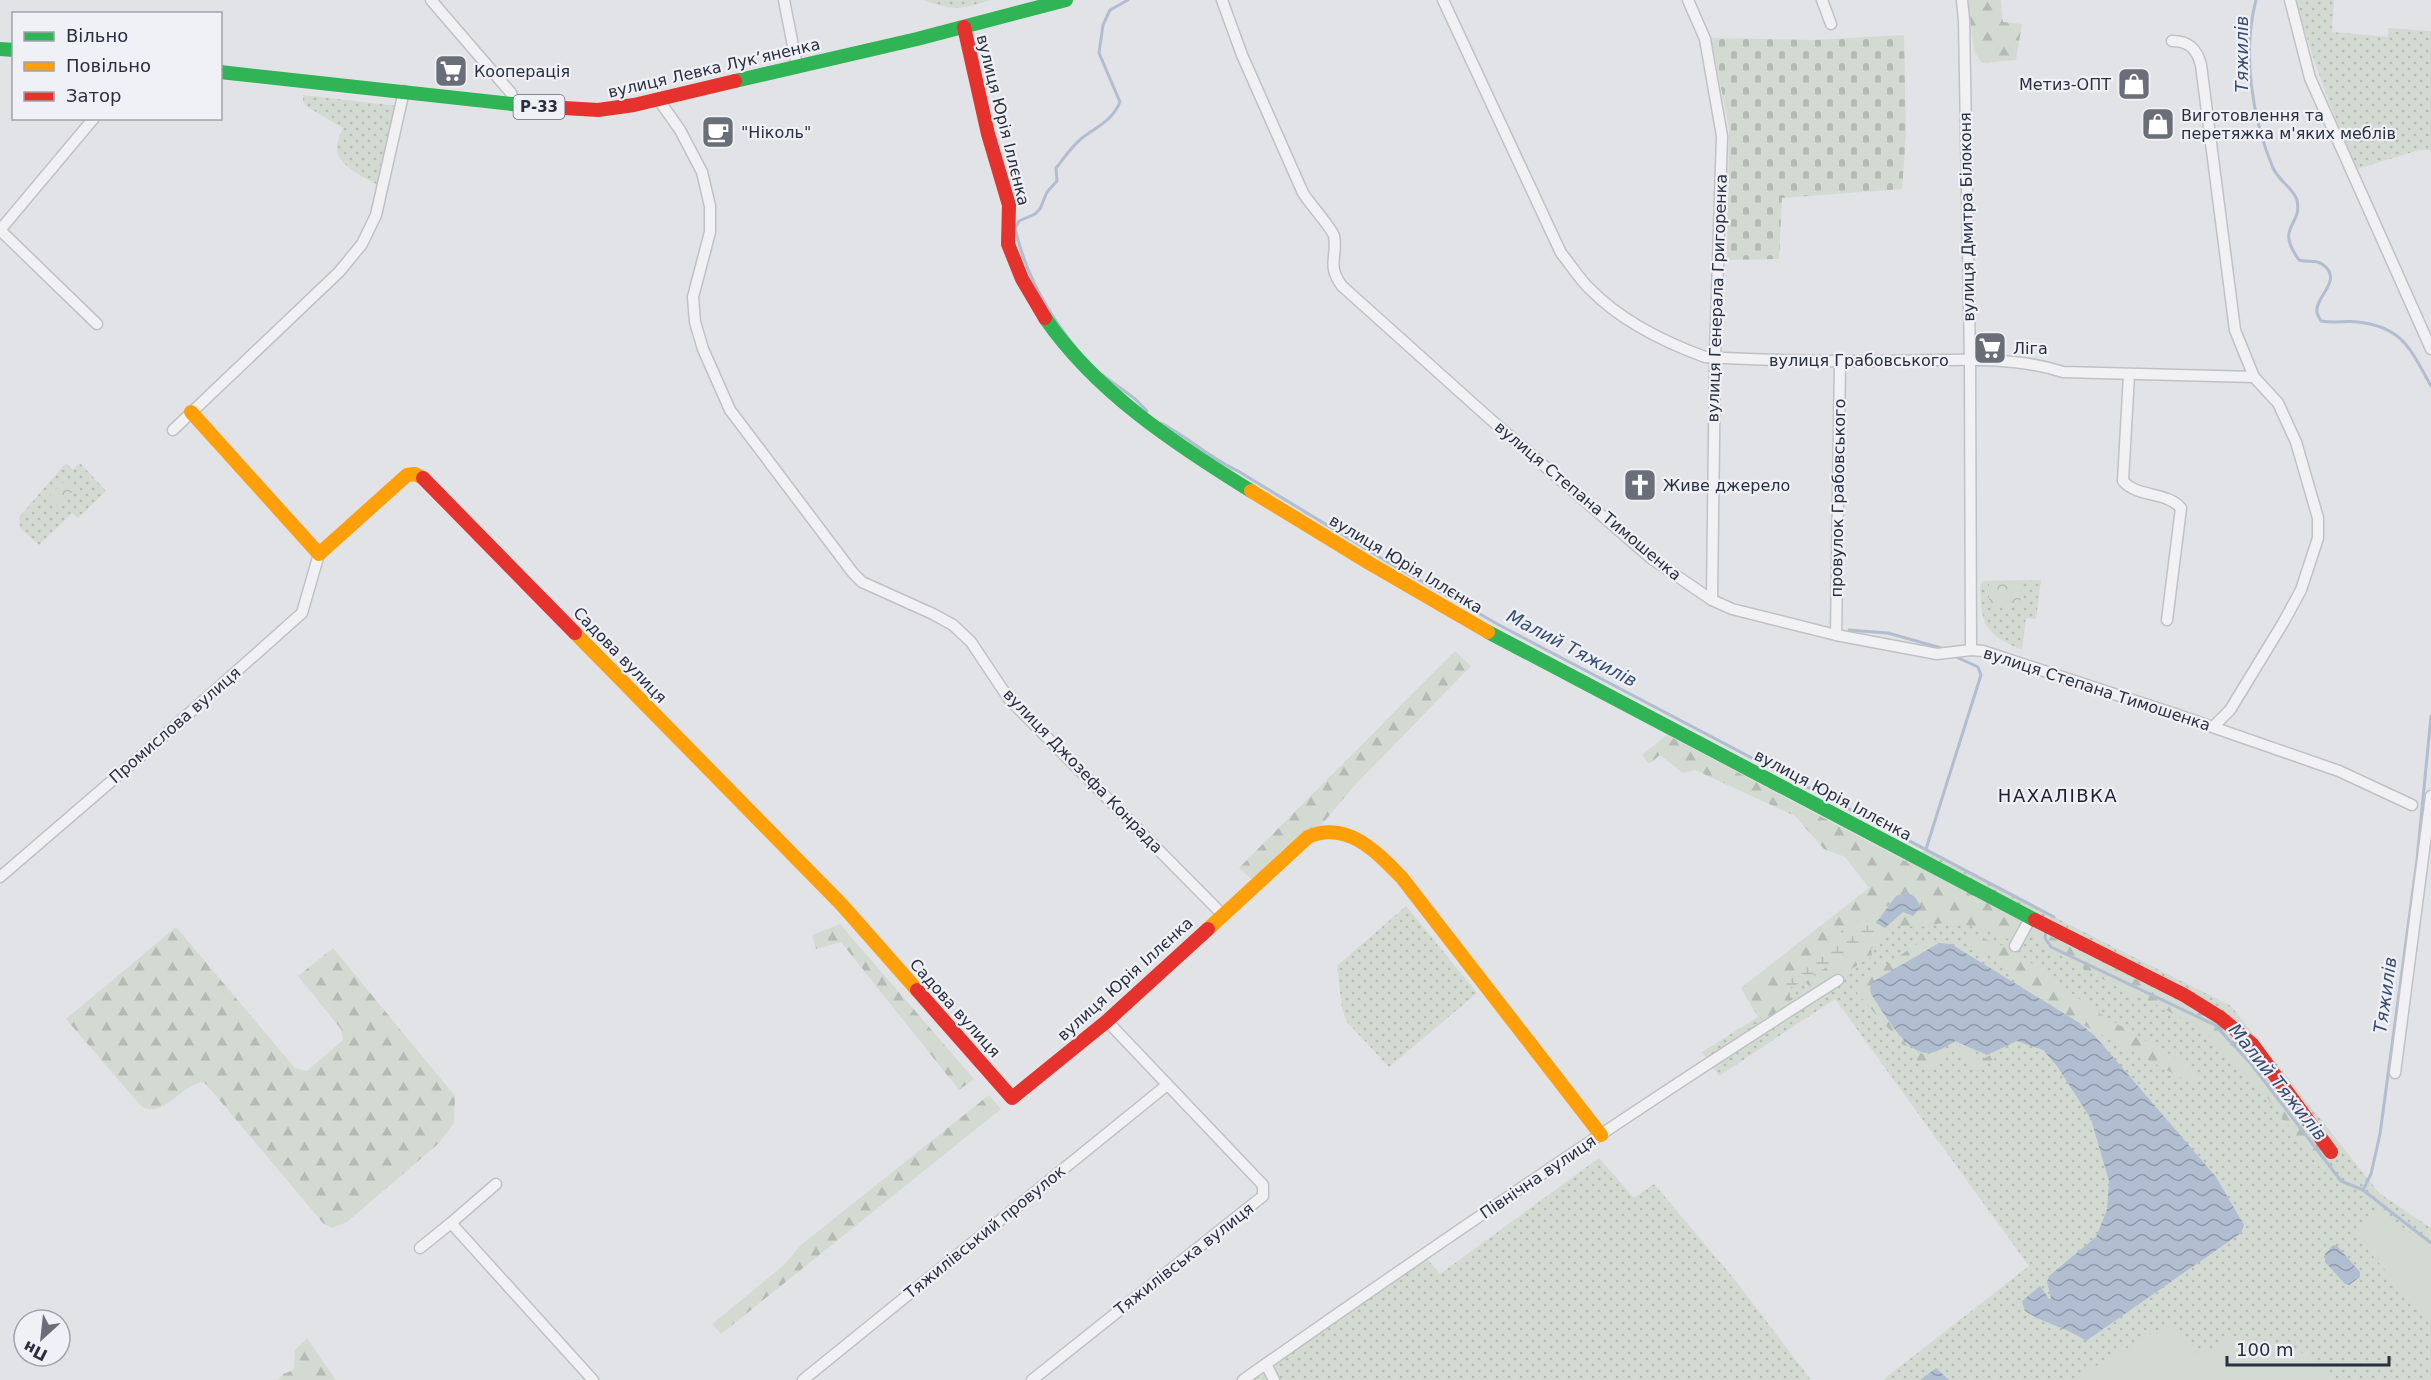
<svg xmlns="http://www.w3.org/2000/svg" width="2431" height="1380" font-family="'DejaVu Sans',sans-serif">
<defs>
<pattern id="grass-dots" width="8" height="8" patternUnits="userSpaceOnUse" patternTransform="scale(1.5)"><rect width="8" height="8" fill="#d2dad2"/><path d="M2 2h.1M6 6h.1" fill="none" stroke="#b4bbb5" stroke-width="1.8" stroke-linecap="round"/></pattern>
<pattern id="forest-firs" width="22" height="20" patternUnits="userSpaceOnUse" patternTransform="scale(1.5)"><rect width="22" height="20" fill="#d2dad2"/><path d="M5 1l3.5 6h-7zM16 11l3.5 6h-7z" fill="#b4bbb5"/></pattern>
<pattern id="wetland-marsh" width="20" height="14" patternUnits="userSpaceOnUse" patternTransform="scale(1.5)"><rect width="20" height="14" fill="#d2dad2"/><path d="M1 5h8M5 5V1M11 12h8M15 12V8" fill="none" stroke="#b4bbb5"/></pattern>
<pattern id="cemetery-stones" width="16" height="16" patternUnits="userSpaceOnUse" patternTransform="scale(1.5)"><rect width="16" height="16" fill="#d2dad2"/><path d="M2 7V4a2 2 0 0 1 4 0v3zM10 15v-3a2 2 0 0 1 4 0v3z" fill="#b4bbb5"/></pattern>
<pattern id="park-crowns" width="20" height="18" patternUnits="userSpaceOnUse" patternTransform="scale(1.5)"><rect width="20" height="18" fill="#d2dad2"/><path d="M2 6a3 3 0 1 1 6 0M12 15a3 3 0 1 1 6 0" fill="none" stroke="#b4bbb5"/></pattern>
<pattern id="water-waves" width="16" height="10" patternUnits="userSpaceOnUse" patternTransform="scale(1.5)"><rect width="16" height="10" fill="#b1bdd0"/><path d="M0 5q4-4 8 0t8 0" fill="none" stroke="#909aaa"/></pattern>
</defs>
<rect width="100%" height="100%" fill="#e2e3e6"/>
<g fill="url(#grass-dots)">
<path d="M923,0H991C960,10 954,11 923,0Z"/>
<path d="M2296,0H2334L2332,32L2388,37V28L2431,31V150H2419L2357,169C2332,112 2312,60 2296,0Z"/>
<path d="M303,95L398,106L380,186C366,178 335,165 337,147C337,141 341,134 343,128L306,106L303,101Z"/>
<polygon points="66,463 73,470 80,463 106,491 78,518 72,513 39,545 20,528 19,517"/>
<path d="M2041,580L2036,619L2026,618L2022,650C1983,633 1981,624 1980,584L1983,581Z"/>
<polygon points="1926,849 2054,917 2231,1006 2379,1193 2431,1228 2431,1380 1885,1380 1884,1379 2029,1266 1835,999 1719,1076 1702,1052 1758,1017 1741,988 1905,861"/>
<polygon points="1406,906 1477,993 1389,1067 1347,1022 1342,1008 1337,966"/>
<polygon points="1599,1158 1634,1198 1654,1184 1735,1280 1811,1380 1243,1380 1423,1254 1440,1274"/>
</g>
<g fill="url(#forest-firs)">
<polygon points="1968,0 2001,0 2003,22 2022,24 2016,60 1982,63 1974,51"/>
<polygon points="1455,651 1471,666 1355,785 1317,830 1256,883 1239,868"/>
<path d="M1667,735L1905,861L1920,873L1931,870L2020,916L2022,926L2013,941C1992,932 1969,923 1945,923C1936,923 1926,927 1917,927C1897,925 1888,924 1879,945L1871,949L1872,956L1815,992L1810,989L1806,982L1859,943L1885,928L1903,912L1915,897L1907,893L1896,896L1889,905L1844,929L1781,992L1789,989L1791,1003L1765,1020L1758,1016L1741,988L1869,888L1845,857L1824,849L1795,816L1695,770L1683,773L1660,755L1649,764L1642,755Z"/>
<polygon points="840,924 974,1079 959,1090 841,942 816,949 812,935"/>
<path d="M176,927L295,1068L307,1071L343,1040L341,1029L298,976L333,948L455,1096L454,1123L439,1143L347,1222L332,1228L323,1223L206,1084L202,1082C181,1085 162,1120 141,1106L66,1019Z"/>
<polygon points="2038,930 2213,1018 2240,1041 2333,1165 2324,1173 2271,1102 2206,1031 2151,1002 2126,992 2041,945 2033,936"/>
<polygon points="1972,934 2014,950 2095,1011 2174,1057 2198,1076 2189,1082 2078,1022 2018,984 2004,962 1971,947 1967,940"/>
<path d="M1919,943H1939L1874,981L1871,994L1904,1042C1920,1060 1937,1056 1955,1044L1983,1059L2001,1049L1999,1056L1979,1068L1953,1050L1925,1070L1852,987Z"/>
<polygon points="989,1095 1001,1109 721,1334 712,1324 784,1265 801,1245"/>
<polygon points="307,1338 333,1376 336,1380 278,1380 283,1374 294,1370 295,1350"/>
</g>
<path fill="url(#wetland-marsh)" d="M1889,905L1876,923L1885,928C1850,948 1819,976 1781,992L1779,983L1844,929Z"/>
<polygon fill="url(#cemetery-stones)" points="1904,35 1906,134 1902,189 1782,198 1779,259 1727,260 1729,128 1711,38 1814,40"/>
<g fill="url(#park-crowns)">
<polygon points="65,480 75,489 58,507 48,497"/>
<polygon points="2020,583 2021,606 1989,607 1989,584"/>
</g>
<g fill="#d2dad2">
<polygon points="2379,1209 2431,1249 2431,1324 2356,1236"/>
<polygon points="2170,1323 2197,1356 2237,1335 2301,1352 2333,1380 2072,1380"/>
</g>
<g fill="url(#water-waves)">
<polygon points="1907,893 1915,897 1921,907 1913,916 1903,912 1885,928 1876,923 1896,896"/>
<path d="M1939,943L1951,944L2078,1022L2095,1036L2216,1177L2244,1225L2241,1233L2086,1341C2067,1327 2045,1324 2025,1311L2022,1301L2040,1286L2049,1299L2051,1298L2047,1282L2049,1276L2096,1237L2107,1210L2109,1181L2091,1119L2057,1066L2043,1050L2017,1041L1987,1055L1955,1041C1948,1046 1938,1052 1929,1053C1906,1055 1883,1011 1871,994L1870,987L1874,981Z"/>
<polygon points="2333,1245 2337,1246 2360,1272 2360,1277 2349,1285 2345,1284 2325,1262 2325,1254"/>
<polygon points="1936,1368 1949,1380 1920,1380"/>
</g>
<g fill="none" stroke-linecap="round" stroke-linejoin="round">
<g stroke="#b1bdd0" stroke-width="3">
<path d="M2256,0C2242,53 2252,118 2273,168C2279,181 2294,189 2297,200C2303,227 2274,225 2299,260C2307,263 2315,259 2322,264C2345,280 2314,297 2317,312C2317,315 2320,318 2321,321C2337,324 2345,320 2358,322C2403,327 2411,350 2431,386"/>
<path d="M1085,359C1052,321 1026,277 1015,228L1019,221L1035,214L1040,209L1047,192L1057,181L1056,168C1064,158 1072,146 1082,138C1098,126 1112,121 1120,102L1099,53L1103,25L1110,10L1128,0"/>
<polyline points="1101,374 1134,398 1147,411"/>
<path d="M1161,423C1188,437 1210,458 1238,471L1391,564L1501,626L2054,917"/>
<polyline points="1849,630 1888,633 1941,648"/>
<polyline points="1926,849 1981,675 1978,667 1954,656"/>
<polyline points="2046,931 2045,938 2051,947 2215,1025 2252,1065 2341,1181 2363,1190 2431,1243"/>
<polyline points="2363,1190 2371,1174 2380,1134 2417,860 2431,716"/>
</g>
<g stroke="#c0c1c4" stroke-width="13">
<g id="street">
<polyline points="431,0 511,93 515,105"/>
<polyline points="784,0 797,66"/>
<path d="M1222,0L1242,55L1303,193C1309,203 1332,228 1334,236C1338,257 1326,264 1342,286L1489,418L1652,559L1712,600L1732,609L1836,635L1937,654L1971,650L1983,651L2175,714L2339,771L2412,805"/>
<path d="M1443,0L1561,253C1571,265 1579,279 1590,289C1620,320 1664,342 1705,357C1765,360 1826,362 1887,361C1944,361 2008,354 2063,372L2254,377"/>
<polyline points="1688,0 1705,39 1722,136 1715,357 1712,600"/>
<polyline points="1822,0 1831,24"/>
<polyline points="1962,0 1964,20 1970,360 1971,650"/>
<polyline points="2290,0 2310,78 2431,349"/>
<path d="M2172,41C2189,41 2197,49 2201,65L2235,330L2254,377L2278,403L2296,442L2318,518V538L2301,590L2283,623L2230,710L2213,727"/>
<polyline points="658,99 680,130 702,172 710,206 710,232 693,297 695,322 703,349 730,410 853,573 862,582 933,614 953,625 971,642 1009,699 1222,914"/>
<polyline points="94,118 0,230 97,324"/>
<path d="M2129,375L2123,481C2138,498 2166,491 2181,508L2167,620"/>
<polyline points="173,430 339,272 362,244 376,215 404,91"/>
<polyline points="1836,635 1840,361"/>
<polyline points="0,877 157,742 302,613 319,554"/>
<polyline points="2015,946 2031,917"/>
<polyline points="2395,1073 2431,796"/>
<polyline points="451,1223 496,1184"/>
<polyline points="420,1248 451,1223 593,1380"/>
<polyline points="1266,1364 1274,1380"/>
<polyline points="803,1380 1167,1085"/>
<polyline points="1032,1380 1263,1196 1263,1185 1107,1021"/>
<path d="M1243,1380C1438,1243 1636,1108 1838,980"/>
</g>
</g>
<use href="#street" stroke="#f1f1f3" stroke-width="10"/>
<g stroke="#30b455" stroke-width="14">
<polyline points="0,49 14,50"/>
<polyline points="220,72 530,106"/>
<polyline points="735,81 917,39 1066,0"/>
<path d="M1045,318C1096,392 1175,444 1251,491"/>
<polyline points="1488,632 2035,920"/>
</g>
<g stroke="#ff9f0a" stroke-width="14">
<polyline points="191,412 319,554 407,475 415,474 423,478"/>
<polyline points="1251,491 1369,563 1488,632"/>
<polyline points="575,633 842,905 917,990"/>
<path d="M1208,929L1308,837C1347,820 1377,852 1402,878L1601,1135"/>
</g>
<g stroke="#e5322d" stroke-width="14">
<polyline points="964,27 988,134 1009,205 1008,244 1022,279 1045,318"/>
<polyline points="530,106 598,110 634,105 735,81"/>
<polyline points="423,478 575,633"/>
<polyline points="2035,920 2184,995 2221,1018 2252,1044 2331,1152"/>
<polyline points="917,990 1012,1098 1107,1021 1208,929"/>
</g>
</g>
<defs>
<g id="supermarket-square" transform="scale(1.725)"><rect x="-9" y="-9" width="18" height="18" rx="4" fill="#6a6e79" stroke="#eff1f6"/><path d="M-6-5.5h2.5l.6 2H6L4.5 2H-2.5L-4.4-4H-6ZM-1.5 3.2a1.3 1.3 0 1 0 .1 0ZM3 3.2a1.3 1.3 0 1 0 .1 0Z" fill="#fff"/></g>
<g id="shop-square" transform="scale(1.725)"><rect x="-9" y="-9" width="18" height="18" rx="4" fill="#6a6e79" stroke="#eff1f6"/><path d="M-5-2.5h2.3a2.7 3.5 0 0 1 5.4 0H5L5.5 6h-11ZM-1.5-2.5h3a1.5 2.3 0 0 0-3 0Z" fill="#fff"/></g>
<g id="cafe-square" transform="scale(1.725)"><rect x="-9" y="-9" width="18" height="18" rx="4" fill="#6a6e79" stroke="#eff1f6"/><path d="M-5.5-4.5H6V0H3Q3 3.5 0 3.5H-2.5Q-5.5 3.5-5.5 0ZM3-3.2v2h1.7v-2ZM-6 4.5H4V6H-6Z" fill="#fff"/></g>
<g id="church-square" transform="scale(1.725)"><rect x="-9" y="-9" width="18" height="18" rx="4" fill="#6a6e79" stroke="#eff1f6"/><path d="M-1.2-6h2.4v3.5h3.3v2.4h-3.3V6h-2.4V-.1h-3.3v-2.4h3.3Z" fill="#fff"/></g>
</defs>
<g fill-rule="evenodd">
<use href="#supermarket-square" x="451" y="71"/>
<use href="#shop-square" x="2134" y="84"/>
<use href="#shop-square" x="2158" y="124"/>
<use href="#cafe-square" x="718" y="132"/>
<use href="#supermarket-square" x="1990" y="348"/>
<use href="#church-square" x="1640" y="485"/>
</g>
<g text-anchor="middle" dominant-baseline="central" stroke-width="4.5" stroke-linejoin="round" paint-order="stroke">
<rect fill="#eff1f6" stroke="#646976" stroke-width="1.5" x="513.5" y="95" width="51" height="24" rx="4.5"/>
<g font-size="15" font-weight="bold" fill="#292f3f">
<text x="539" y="107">Р-33</text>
</g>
<g font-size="16" fill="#292f3f" stroke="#eff1f6">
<text transform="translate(714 68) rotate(-13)">вулиця Левка Лукʼяненка</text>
<text transform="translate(1003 120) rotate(76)">вулиця Юрія Іллєнка</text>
<text transform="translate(1967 217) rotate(-91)">вулиця Дмитра Білоконя</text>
<text transform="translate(1717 298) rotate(-88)">вулиця Генерала Григоренка</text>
<text x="1859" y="360">вулиця Грабовського</text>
<text transform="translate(1838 498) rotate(-89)">провулок Грабовського</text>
<text transform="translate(1588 501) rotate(40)">вулиця Степана Тимошенка</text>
<text transform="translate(1406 564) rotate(31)">вулиця Юрія Іллєнка</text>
<text transform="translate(620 655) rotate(46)">Садова вулиця</text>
<text transform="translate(2097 689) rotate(18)">вулиця Степана Тимошенка</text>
<text transform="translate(175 725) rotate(-41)">Промислова вулиця</text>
<text transform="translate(1083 771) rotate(46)">вулиця Джозефа Конрада</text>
<text transform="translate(1833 795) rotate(28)">вулиця Юрія Іллєнка</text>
<text transform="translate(1125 979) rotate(-42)">вулиця Юрія Іллєнка</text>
<text transform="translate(955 1008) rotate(48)">Садова вулиця</text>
<text transform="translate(1538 1177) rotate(-34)">Північна вулиця</text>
<text transform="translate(985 1232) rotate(-39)">Тяжилівський провулок</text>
<text transform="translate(1184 1259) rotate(-38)">Тяжилівська вулиця</text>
</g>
<g font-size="16" fill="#292f3f" stroke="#eff1f6" text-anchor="start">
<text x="474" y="71">Кооперація</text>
<text x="2111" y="84" text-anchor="end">Метиз-ОПТ</text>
<text x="2181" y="115">Виготовлення та<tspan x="2181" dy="18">перетяжка м'яких меблів</tspan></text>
<text x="741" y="132">"Ніколь"</text>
<text x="2013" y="348">Ліга</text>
<text x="1663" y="485">Живе джерело</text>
</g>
<g font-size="18" font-style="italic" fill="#354b70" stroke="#eff1f6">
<text transform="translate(2241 54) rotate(-90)">Тяжилів</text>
<text transform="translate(1572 648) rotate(28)">Малий Тяжилів</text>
<text transform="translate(2385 995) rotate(-82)">Тяжилів</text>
<text transform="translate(2278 1082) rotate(51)">Малий Тяжилів</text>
</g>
<g font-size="18" letter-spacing="1.5" fill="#1b202f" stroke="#eff1f6">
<text x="2058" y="795">НАХАЛІВКА</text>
</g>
</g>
<rect x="12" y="12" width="210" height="108" fill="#eff1f6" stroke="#a0a3ad" stroke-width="1.5"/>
<rect x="24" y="32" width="30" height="9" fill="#30b455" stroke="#a0a3ad" stroke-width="1.5"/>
<text x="66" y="42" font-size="18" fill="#292f3f">Вільно</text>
<rect x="24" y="62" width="30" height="9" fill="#ff9f0a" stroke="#a0a3ad" stroke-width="1.5"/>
<text x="66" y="72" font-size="18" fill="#292f3f">Повільно</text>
<rect x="24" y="92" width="30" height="9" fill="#e5322d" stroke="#a0a3ad" stroke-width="1.5"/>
<text x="66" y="102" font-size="18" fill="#292f3f">Затор</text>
<g transform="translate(42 1338) rotate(207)"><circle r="28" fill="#eff1f6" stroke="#a0a3ad" stroke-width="1.5"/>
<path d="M0-4.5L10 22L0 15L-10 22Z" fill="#6a6e79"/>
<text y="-9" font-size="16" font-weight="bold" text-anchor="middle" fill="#292f3f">Пн</text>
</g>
<path d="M2227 1356v9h162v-9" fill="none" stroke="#292f3f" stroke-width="3"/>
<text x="2236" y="1356" font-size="18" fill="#292f3f" stroke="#eff1f6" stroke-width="4.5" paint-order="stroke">100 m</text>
</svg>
